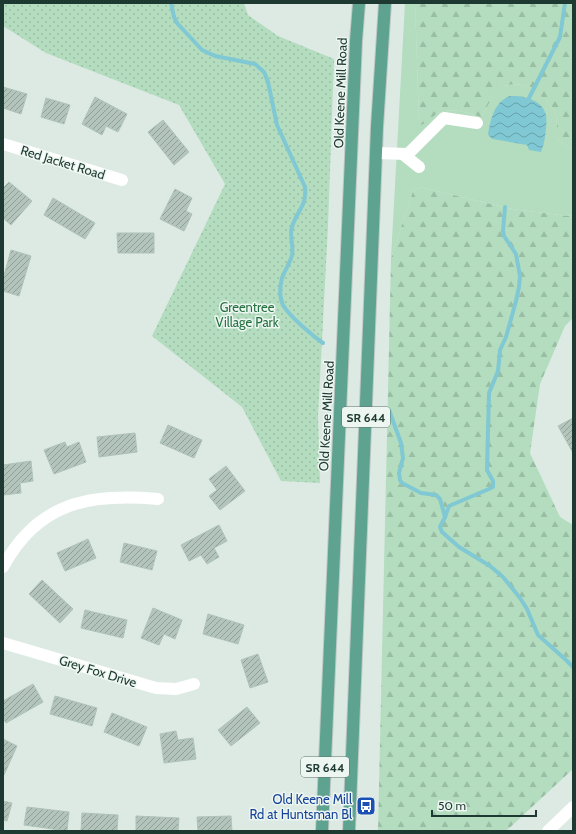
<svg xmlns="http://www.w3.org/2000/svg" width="576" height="834" font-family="Cabin,sans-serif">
<defs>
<pattern id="forest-firs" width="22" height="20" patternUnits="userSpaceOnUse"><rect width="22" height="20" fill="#b3ddbe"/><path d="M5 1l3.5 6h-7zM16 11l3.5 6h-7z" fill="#9abea4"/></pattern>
<pattern id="park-dots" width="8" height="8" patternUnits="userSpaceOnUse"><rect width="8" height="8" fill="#b3ddbe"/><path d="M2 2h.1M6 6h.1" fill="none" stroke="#9abea4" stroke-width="1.8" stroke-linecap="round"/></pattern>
<pattern id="water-waves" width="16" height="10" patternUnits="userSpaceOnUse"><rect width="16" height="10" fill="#80c8d3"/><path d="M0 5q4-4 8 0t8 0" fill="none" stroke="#68a3ac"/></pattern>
<pattern id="building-hatch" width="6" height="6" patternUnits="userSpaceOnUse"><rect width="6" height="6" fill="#b2c4bc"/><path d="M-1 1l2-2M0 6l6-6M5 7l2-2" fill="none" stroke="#90a099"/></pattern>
</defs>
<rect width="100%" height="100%" fill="#dceae3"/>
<path fill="#b3ddbe" d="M405,3H415L419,119L421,124C427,123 432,116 439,113C451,106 469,114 482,117C487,108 493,91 503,86C508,84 522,84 527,86C535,89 549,102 553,109C558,117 557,130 557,139L563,144L573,149V215L568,216L512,209L420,187L413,191L391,258Z"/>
<g fill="url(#forest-firs)">
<path d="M415,3H573V149L563,144L557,139C557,130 558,117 553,109C549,102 534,89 527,86C522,84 508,84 503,86C493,92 487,108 482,117C469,114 451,106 439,113C432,116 427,123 421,125L419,119Z"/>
<polygon points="420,187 512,209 568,216 573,215 573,318 565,326 540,384 530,453 560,517 573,525 573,769 506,831 378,831 391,258 413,191"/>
</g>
<polygon fill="url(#park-dots)" points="3,3 244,3 248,15 278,36 334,59 328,226 318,416 320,483 281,481 242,407 152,336 225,184 179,105 46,53 3,26"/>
<path fill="url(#water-waves)" d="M510,96C523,95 543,100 546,115C547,122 546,130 545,137C544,142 543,147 541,152L529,150L527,145L493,139L491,138L488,134C491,119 494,102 510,96Z"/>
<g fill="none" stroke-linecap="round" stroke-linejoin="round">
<g stroke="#80c8d3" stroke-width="4">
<path d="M171,3L174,17L177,23L202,50L215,56L255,64L264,72L268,82L277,125L305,187C307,207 297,210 292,227C289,236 294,246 292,255C290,263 285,270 282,278C280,286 279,297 283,305C289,316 313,336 323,343"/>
<polyline points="527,102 560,37 565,3"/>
<polyline points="389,410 401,443 403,458 399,473 400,480 402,483 421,493 436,495 440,499 445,517 440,527 442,532 459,547 490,566 503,577 520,598 527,609 538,635 566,660 573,667"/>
<polyline points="445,517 449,506 489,489 493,487 493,481 487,470 489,393 498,371 500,350 506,337 516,301 519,287 520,276 516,254 504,236 503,231 505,207"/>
</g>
</g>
<g fill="url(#building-hatch)" stroke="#afc3ba">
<polygon points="3,87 27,94 21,114 3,108"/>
<polygon points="95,97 127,114 118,132 106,126 102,135 82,124"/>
<polygon points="46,98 70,105 64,124 41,117"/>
<polygon points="163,120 189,152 174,165 148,132"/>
<polygon points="9,182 32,201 11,225 3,218 4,202 3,201 3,188"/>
<polygon points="175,189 192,198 186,211 192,214 184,231 160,219"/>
<polygon points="53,198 95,223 85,239 44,215"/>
<polygon points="117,233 154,233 154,253 118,253"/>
<polygon points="11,250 31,256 19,296 3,291 3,279"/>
<polygon points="573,418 573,453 558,426"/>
<polygon points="168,425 202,440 194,458 160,443"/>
<polygon points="135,433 137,452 99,457 97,437"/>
<polygon points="65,442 67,447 79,442 86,462 54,474 44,450"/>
<polygon points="31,461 33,481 20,483 21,493 3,495 3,465"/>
<polygon points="226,466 245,491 220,510 209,496 217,490 209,479"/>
<polygon points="219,525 227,541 214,548 219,557 207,564 201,555 189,561 181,545"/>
<polygon points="88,539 96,558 65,571 57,553"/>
<polygon points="124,543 157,551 152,570 120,562"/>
<polygon points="42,580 73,609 60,623 29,594"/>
<polygon points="153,608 182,620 175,639 164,634 159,645 141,638"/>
<polygon points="85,610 127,620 123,638 81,628"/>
<polygon points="208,614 244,625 238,644 203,634"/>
<polygon points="258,654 268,682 250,688 241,660"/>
<polygon points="33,684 43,702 6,723 3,718 3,701"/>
<polygon points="55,696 97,708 92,726 50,714"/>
<polygon points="247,707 260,723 231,746 218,730"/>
<polygon points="112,713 147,727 139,746 104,732"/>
<polygon points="176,731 178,740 193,738 196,759 164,763 160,734"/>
<polygon points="3,739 17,746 4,775 3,774"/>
<polygon points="3,801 12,803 7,821 3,820"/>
<polygon points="27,807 69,812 67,831 24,825"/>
<polygon points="82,813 118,815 117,831 81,831"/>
<polygon points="136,816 179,818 178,831 136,831"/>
<polygon points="231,816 232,831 198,831 197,817"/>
</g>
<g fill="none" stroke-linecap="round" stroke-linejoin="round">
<g stroke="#c0c8c6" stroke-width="14">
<g id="major">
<polyline points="322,831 356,41 359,3"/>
<polyline points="349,831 377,127 385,3"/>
</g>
</g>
<g stroke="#fff" stroke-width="12">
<polyline points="3,144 122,180"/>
<polyline points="376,153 408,154 444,118 477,123"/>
<polyline points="404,155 419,167"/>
<path d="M3,567C38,502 90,493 158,499"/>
<polyline points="3,643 156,688 176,689 194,684"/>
<polyline points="548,831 573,807"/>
</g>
<use href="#major" stroke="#5ea290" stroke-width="12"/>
</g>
<defs>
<g id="bus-square" transform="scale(1)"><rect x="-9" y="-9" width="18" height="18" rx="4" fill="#1a4fb4" stroke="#edf6f1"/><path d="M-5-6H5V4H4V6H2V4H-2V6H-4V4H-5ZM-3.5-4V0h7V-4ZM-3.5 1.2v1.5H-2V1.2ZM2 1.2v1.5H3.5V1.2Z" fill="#fff"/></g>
</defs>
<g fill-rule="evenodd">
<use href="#bus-square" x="366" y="806"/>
</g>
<g text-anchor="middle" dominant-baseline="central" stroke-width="3" stroke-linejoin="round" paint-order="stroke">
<g fill="#edf6f1" stroke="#5c726b" stroke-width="1">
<rect x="342" y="407" width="48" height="20" rx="3"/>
<rect x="301" y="757" width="48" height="20" rx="3"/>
</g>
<g font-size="12" font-weight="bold" fill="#1e3932">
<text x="366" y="417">SR 644</text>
<text x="325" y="767">SR 644</text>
</g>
<g font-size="13" fill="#1e3932" stroke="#edf6f1">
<text transform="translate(340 93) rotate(-88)">Old Keene Mill Road</text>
<text transform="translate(63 162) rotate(17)">Red Jacket Road</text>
<text transform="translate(326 416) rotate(-87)">Old Keene Mill Road</text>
<text transform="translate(98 671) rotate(17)">Grey Fox Drive</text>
</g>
<g font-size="13" fill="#267242" stroke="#edf6f1">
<text x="247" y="307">Greentree<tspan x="247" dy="15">Village Park</tspan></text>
</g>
<g font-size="13" fill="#164399" stroke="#edf6f1" text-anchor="end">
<text x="352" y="799">Old Keene Mill<tspan x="352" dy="15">Rd at Huntsman Bl</tspan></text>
</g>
</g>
<rect width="576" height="834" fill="none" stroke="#1e3932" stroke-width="8"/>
<path d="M432 810v6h104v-6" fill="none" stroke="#1e3932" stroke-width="2"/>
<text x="438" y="810" font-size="12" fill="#1e3932" stroke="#edf6f1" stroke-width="3" paint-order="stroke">50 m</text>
</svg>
